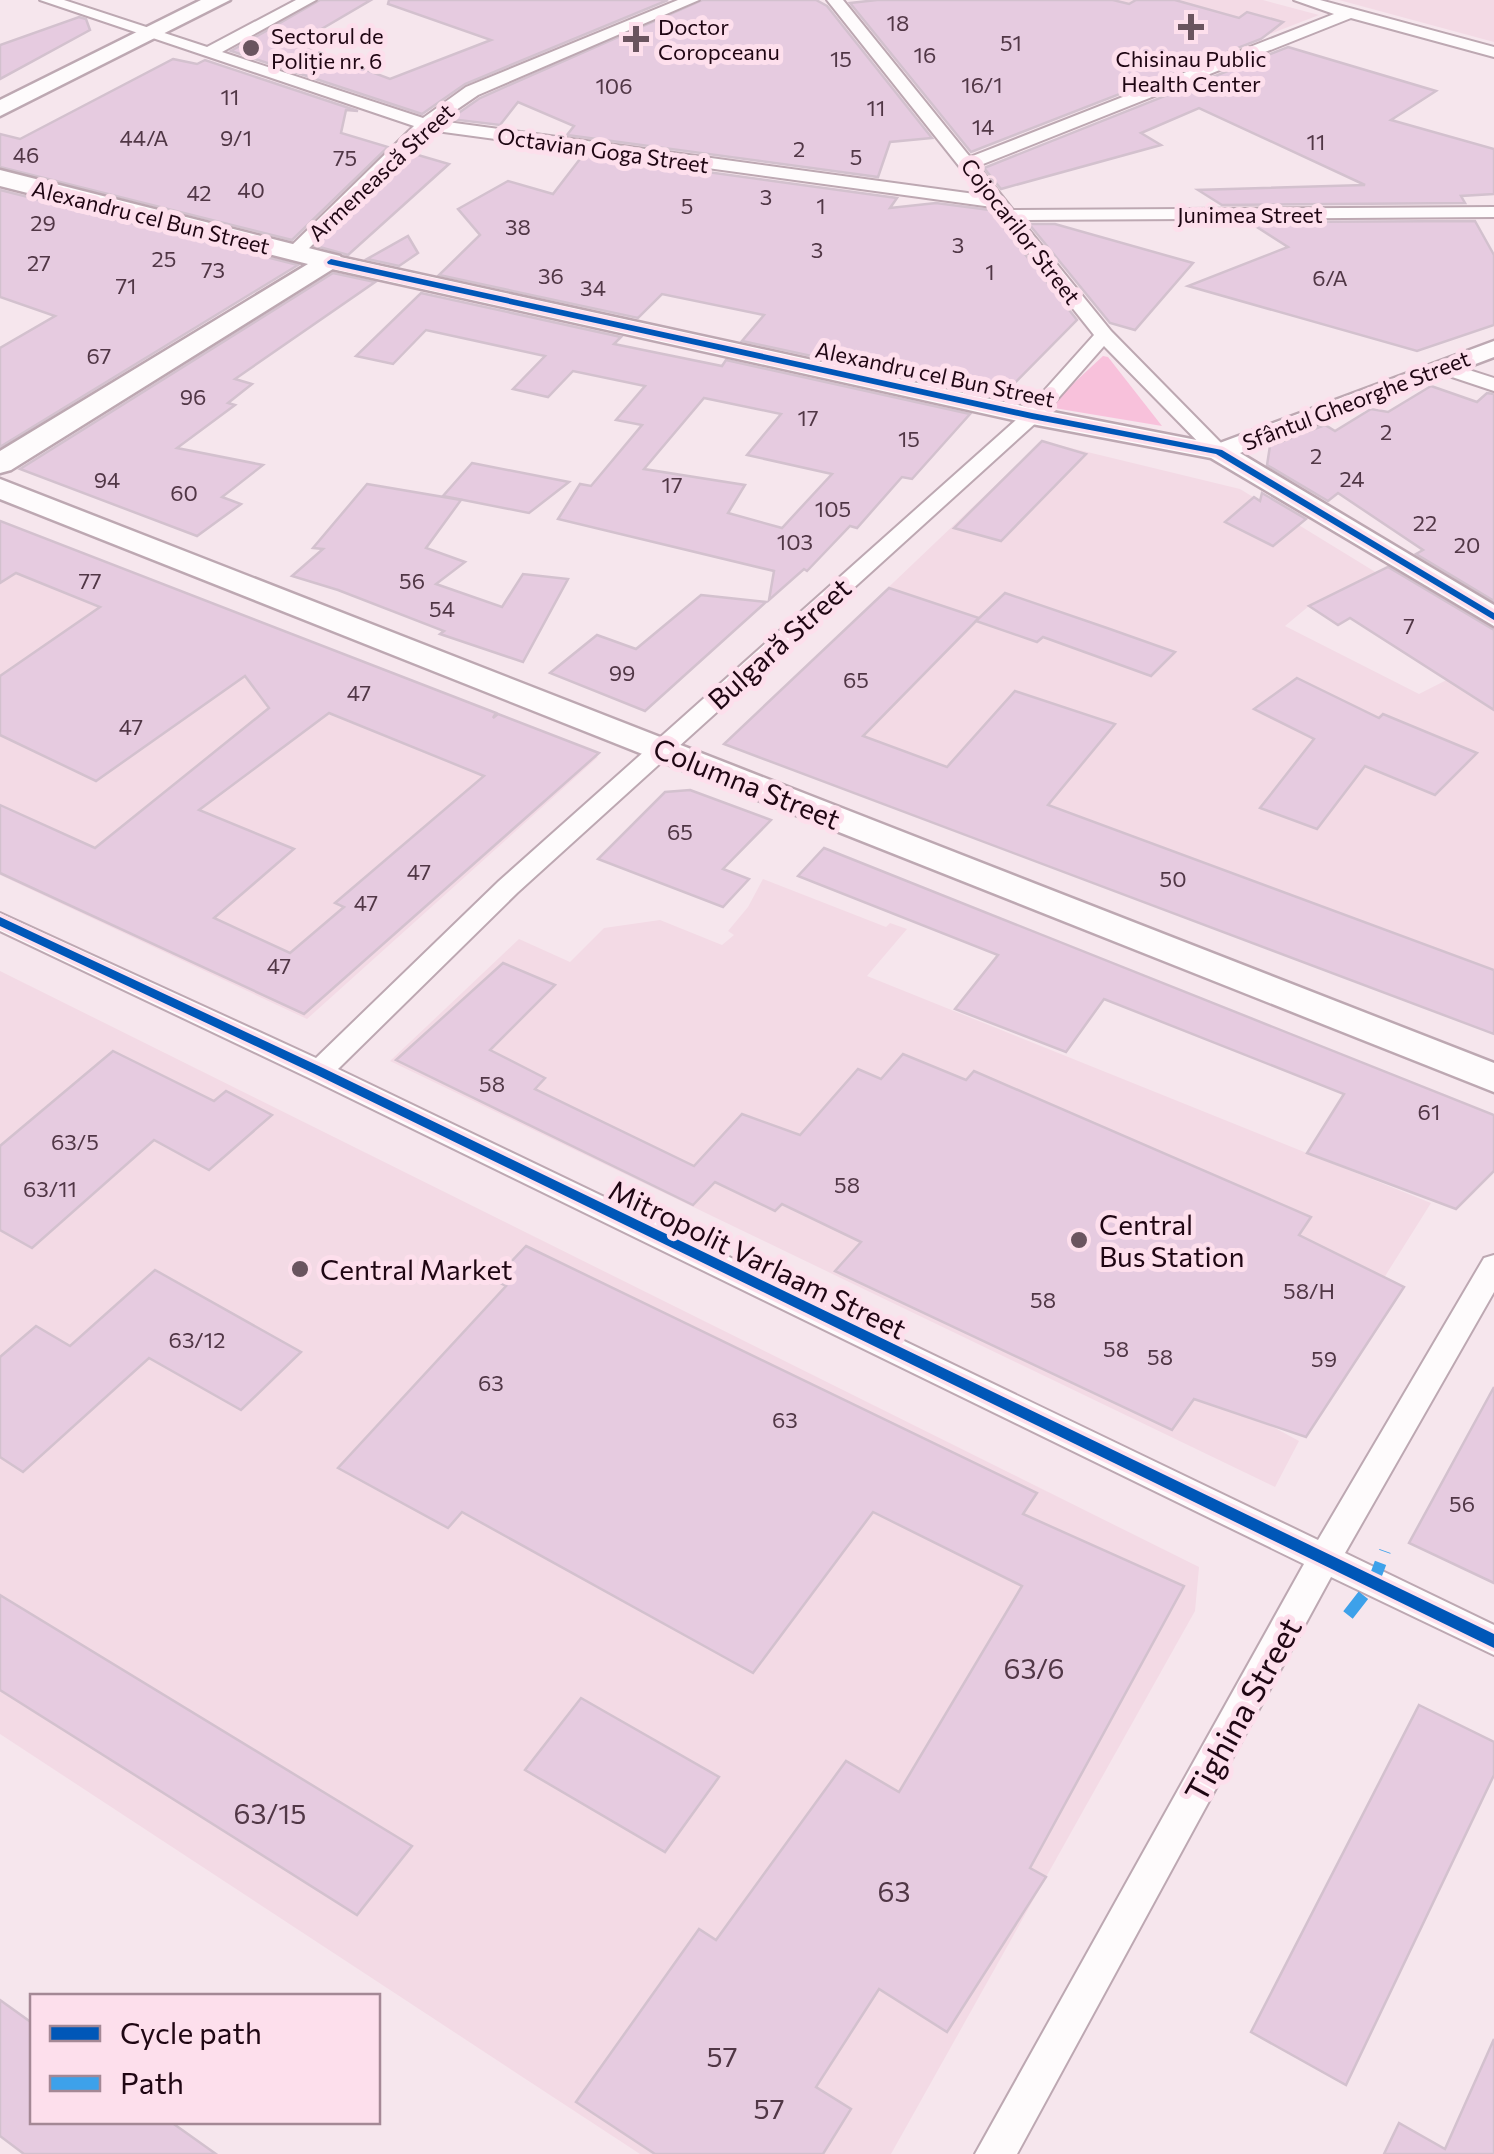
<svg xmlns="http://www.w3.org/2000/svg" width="1494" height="2154" font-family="Commissioner,sans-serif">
<rect width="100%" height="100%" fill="#f6e6ed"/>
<g fill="#f3dae5">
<polygon points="1007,0 1263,0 1319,15 1218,54"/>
<polygon points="1339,0 1494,0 1494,42"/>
<polygon points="1042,441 1240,489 1377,573 1309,606 1285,626 1419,694 1494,656 1494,1034 724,744"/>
<polygon points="0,521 598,757 307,1019 0,875"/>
<polygon points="763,879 886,927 890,923 907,929 867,976 1431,1203 1382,1281 1249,1414 1299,1441 1275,1487 390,1061 519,939 570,962 604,928 660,920 722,945 734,935 728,931 748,907"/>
<polygon points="0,971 1199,1567 1195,1611 891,2154 640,2154 0,1734"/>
</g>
<polygon fill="#f8c1db" points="1103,356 1108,357 1162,426 1048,407"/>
<g fill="#e6cbe0" stroke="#d3c1ce" stroke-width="2.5" fill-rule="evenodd">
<polygon points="320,0 371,0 296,44 390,79 491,40 388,4 389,0 668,0 465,84 422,114 231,51"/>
<polygon points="702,0 816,0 827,6 932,138 890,142 878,177 567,135 574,126 518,102 500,125 450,119 480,98"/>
<polygon points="877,0 1113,0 1129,4 1136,0 1175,0 1239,18 1247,12 1283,22 1261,39 971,152 850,3"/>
<polygon points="79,17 86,19 90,30 0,79 0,45"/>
<polygon points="1288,47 1436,91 1391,120 1494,149 1494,194 1461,196 1465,203 1222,205 1198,190 1365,185 1199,108 1141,133 1161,145 1001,189 984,168"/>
<polygon points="173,59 197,64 205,60 358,111 346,110 341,133 388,147 292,240 0,167 0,134 20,139"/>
<polygon points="411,153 449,164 348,255 316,246"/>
<polygon points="583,155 897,198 890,208 936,203 990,210 1077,320 1004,394 990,391 987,394 742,341 764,315 662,294 638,318 439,275 480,235 458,209 508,181 553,194"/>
<polygon points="0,190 298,265 0,447 0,348 55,316 0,297"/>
<polygon points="1475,221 1494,255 1494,325 1417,351 1188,286 1288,247 1249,222"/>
<polygon points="1029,224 1055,224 1193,263 1135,330 1110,323"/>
<polygon points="408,236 418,253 399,266 367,259"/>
<polygon points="333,273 375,282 235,379 252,384 228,403 235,405 177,448 263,465 222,497 241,504 197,536 20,469"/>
<path d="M421,293L621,337L614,344L722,366L726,360L970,414L912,479L902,477L857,528L850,526L807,571L804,569L769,600L774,571L558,519L580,484L591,486L642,425L616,420L645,386L573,371L548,397L513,389L545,356L426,330L393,364L356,356ZM704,398L781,414L747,455L832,474L782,528L728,513L745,485L644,469Z"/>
<polygon points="1431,386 1477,402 1487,393 1494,394 1494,601 1416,554 1423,550 1338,493 1328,501 1267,465 1270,446 1325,425 1335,431 1371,409 1388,412"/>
<polygon points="1042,441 1086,454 1001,541 954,528"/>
<polygon points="472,463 569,482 529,513 443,496"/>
<polygon points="367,484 461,500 426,548 465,562 436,584 502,607 523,574 568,579 523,662 440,634 444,631 338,590 292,576 323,549 313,548"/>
<polygon points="1262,493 1306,519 1273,546 1225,522 1254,497 1260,501"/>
<path d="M0,521L496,713L493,718L498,714L599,753L304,1014L0,873V805L95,848L269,708L245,676L96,781L0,735V676L100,607L16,573L0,583ZM329,713L484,776L335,903L344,907L290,953L214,918L294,849L199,810Z"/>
<polygon points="1388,567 1494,630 1494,710 1350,618 1338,625 1309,606"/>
<polygon points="889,588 979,618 863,736 947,767 1015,691 1115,724 1048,805 1494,970 1494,1034 724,744"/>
<polygon points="1005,593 1107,628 1175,652 1151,676 1043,637 1037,642 976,621"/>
<polygon points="701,595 766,602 645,711 550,673 597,635 636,649"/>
<polygon points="1297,678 1379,718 1383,714 1477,753 1435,795 1365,766 1317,829 1260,808 1314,739 1254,709"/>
<polygon points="690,790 771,820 723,869 749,879 723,907 598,859 665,792"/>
<polygon points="824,848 1494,1115 1494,1171 1456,1209 1307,1153 1344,1094 1104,999 1066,1052 955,1009 998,955 798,876"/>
<polygon points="503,963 555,985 490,1050 545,1078 535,1089 694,1166 742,1114 800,1135 858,1069 881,1079 903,1054 966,1080 974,1071 1311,1217 1299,1235 1404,1287 1306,1437 1194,1399 1172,1430 835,1271 861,1242 782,1204 775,1211 715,1182 693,1205 396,1060"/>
<polygon points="113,1051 214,1101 226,1091 272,1115 209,1170 154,1140 32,1248 0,1230 0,1146"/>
<polygon points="526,1246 1037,1493 1023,1514 1184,1586 1030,1868 1046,1877 947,2032 879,1989 816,2087 851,2109 823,2154 655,2154 576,2102 699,1929 716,1940 846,1761 899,1792 1022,1586 873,1512 753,1673 462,1512 448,1528 338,1468 506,1286 494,1280"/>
<polygon points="155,1270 301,1352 241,1410 149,1358 23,1472 0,1457 0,1357 36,1326 70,1346"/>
<polygon points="1494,1387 1494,1583 1409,1543"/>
<polygon points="0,1595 412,1846 357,1915 0,1690"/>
<polygon points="581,1698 719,1777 665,1852 525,1770"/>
<polygon points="1419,1705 1494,1742 1494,1775 1346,2085 1251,2032"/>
<polygon points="0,2000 32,2023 32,2122 171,2122 216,2154 24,2154 0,2136"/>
<polygon points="1494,2039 1494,2154 1384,2154 1399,2123 1445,2149"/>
</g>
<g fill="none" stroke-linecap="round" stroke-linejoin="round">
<g stroke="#bda8b2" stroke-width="4">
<g id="minor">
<polygon points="40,0 64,0 207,47 296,0 316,0 222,52 423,118 466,87 678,0 699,0 478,95 440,121 982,195 827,0 843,0 970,157 1334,14 1294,0 1320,0 1494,47 1494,57 1351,18 978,166 1013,210 1494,207 1494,217 1021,220 1111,331 1226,448 1229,452 1226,456 1212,456 1104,346 1039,420 517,893 338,1069 1318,1540 1484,1258 1494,1255 1494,1292 1345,1553 1494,1625 1494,1655 1331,1577 1017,2154 975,2154 1304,1564 309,1078 0,931 0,913 316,1058 499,881 1025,412 1094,335 992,207 429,130 300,257 288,257 288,249 414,126"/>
<polygon points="1444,362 1494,378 1494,391 1437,372 1434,368"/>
</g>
</g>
<g stroke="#bda8b2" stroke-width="5">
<polygon id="tertiary" points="331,255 1032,408 1217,444 1494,341 1494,357 1240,453 1494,605 1494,626 1211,458 1032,424 323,267 319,262 323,257"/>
</g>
<g stroke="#bda8b2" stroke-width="5">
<g id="secondary">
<polygon points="201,0 230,0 0,116 0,100"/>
<polygon points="0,170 340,256 344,262 11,470 0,473 0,451 308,264 0,186"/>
<polygon points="0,479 1494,1063 1494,1092 0,499"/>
</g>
</g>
<use href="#minor" fill="#fefbfc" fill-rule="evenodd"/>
<use href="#tertiary" fill="#fefbfc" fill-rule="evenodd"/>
<use href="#secondary" fill="#fefbfc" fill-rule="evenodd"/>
<polyline stroke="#3da1ea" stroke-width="12" stroke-dasharray="25 12" stroke-linecap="butt" points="1348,1615 1373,1583 1385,1551"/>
<g stroke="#fddfec" stroke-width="7">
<g id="cycleway">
<polygon points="331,259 1032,413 1222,450 1494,613 1494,620 1216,454 1032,419 328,264 327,262"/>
<polygon points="0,917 323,1068 1494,1634 1494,1648 315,1074 0,926"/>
</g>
</g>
<use href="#cycleway" fill="#0057b8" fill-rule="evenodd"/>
</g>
<g fill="#6a545f" stroke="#fddfec" stroke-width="4">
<path d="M1186 12h10v10h10v10h-10v10h-10v-10h-10v-10h10z"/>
<path d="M631 24h10v10h10v10h-10v10h-10v-10h-10v-10h10z"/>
<circle cx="251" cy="48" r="10"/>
<circle cx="1079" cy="1240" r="10"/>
<circle cx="300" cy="1269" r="10"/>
</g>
<g text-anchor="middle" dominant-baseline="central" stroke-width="10" stroke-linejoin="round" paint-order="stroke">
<g font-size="22" fill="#513746">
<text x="898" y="22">18</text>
<text x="1011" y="42">51</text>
<text x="925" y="54">16</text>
<text x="841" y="58">15</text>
<text x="982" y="84">16/1</text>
<text x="614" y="85">106</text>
<text x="230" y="96">11</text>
<text x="876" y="107">11</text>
<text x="983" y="126">14</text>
<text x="144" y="137">44/A</text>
<text x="236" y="137">9/1</text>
<text x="1316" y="141">11</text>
<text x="799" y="148">2</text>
<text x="26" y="154">46</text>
<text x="856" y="156">5</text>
<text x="345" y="157">75</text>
<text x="251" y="189">40</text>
<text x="199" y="192">42</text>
<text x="766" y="196">3</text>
<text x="687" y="205">5</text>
<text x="821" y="205">1</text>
<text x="43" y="222">29</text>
<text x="518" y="226">38</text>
<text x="958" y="244">3</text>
<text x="817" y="249">3</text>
<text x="164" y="258">25</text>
<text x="39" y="262">27</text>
<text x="213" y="269">73</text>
<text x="990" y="271">1</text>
<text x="551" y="275">36</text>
<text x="1330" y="277">6/A</text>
<text x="126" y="285">71</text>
<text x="593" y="287">34</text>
<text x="99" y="355">67</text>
<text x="193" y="396">96</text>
<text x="808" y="417">17</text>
<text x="1386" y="431">2</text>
<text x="909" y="438">15</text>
<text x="1316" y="455">2</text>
<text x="1352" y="478">24</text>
<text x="107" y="479">94</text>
<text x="672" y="484">17</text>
<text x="184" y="492">60</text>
<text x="833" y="508">105</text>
<text x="1425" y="522">22</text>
<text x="795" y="541">103</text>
<text x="1467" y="544">20</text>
<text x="90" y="580">77</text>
<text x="412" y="580">56</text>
<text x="442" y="608">54</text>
<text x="1409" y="625">7</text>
<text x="622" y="672">99</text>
<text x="856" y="679">65</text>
<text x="359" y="692">47</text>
<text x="131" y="726">47</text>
<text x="680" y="831">65</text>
<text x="419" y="871">47</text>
<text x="1173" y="878">50</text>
<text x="366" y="902">47</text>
<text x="279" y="965">47</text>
<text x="492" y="1083">58</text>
<text x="1429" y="1111">61</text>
<text x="75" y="1141">63/5</text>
<text x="847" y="1184">58</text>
<text x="50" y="1188">63/11</text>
<text x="1309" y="1290">58/H</text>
<text x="1043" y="1299">58</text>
<text x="197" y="1339">63/12</text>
<text x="1116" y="1348">58</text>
<text x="1160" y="1356">58</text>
<text x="1324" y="1358">59</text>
<text x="491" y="1382">63</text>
<text x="785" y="1419">63</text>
<text x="1462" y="1503">56</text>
</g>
<g font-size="22" fill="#1f0613" stroke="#fddfec" text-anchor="start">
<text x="658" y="26">Doctor<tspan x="658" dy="25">Coropceanu</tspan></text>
<text x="271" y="35">Sectorul de<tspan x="271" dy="25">Poliție nr. 6</tspan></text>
<text x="1191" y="58" text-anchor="middle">Chisinau Public<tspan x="1191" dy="25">Health Center</tspan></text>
</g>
<g font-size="22" fill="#1f0613" stroke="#fddfec">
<text transform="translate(603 150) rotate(8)">Octavian Goga Street</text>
<text transform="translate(381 172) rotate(-43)">Armenească Street</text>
<text x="1250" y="214">Junimea Street</text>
<text transform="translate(151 217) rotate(14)">Alexandru cel Bun Street</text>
<text transform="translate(1021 231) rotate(52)">Cojocarilor Street</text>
<text transform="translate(935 374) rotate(12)">Alexandru cel Bun Street</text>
<text transform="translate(1356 400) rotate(-21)">Sfântul Gheorghe Street</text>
</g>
<g font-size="28" fill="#1f0613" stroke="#fddfec">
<text transform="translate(779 643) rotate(-42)">Bulgară Street</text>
<text transform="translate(747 783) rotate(22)">Columna Street</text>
<text transform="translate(758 1259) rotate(26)">Mitropolit Varlaam Street</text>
</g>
<g font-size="28" fill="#1f0613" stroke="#fddfec" text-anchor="start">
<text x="1099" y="1224">Central<tspan x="1099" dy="32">Bus Station</tspan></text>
<text x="320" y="1269">Central Market</text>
</g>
<g font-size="28" fill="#513746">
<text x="1034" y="1668">63/6</text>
<text x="270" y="1813">63/15</text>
<text x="894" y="1891">63</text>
<text x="722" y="2056">57</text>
<text x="769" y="2108">57</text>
</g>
<g font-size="32" fill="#1f0613" stroke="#fddfec">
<text transform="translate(1242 1709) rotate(-61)">Tighina Street</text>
</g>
</g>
<rect x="30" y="1994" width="350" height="130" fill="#fddfec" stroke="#a48895" stroke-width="2.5"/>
<rect x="50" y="2026" width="50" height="15" fill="#0057b8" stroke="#a48895" stroke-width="2.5"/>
<text x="120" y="2044" font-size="30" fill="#1f0613">Cycle path</text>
<rect x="50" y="2076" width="50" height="15" fill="#3da1ea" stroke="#a48895" stroke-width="2.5"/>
<text x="120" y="2094" font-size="30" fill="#1f0613">Path</text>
</svg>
